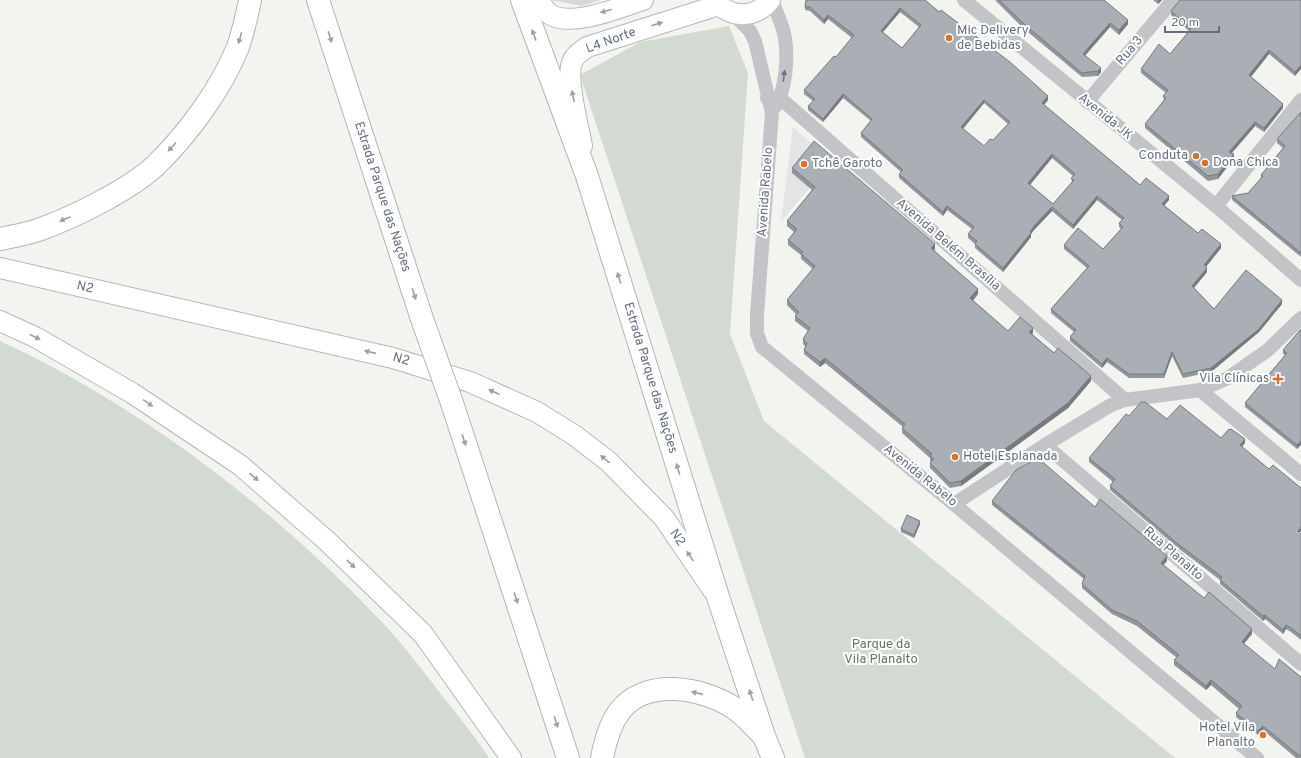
<svg xmlns="http://www.w3.org/2000/svg" width="1301" height="758" viewBox="0 0 1301 758" font-family="Overpass,sans-serif">
<style>
.built{fill:#e3e4e3}
.green{fill:#d3dad1}
.lines{fill:none;stroke-linecap:round;stroke-linejoin:round}
.secondary-casing{stroke:#b4b7bc;stroke-width:22}
.highway-casing{stroke:#b2b4b8;stroke-width:24}
.street{stroke:#c2c4c8;stroke-width:14}
.secondary{stroke:#fff;stroke-width:20}
.highway{stroke:#fff;stroke-width:22}
.highway-bridge-casing{stroke:#b2b4b8;stroke-width:24;stroke-linecap:butt}
.highway-bridge{stroke:#fff;stroke-width:22}
.wall{fill:#92969c;fill-rule:evenodd}
.shaded-wall{fill:#777a7f}
.building{fill:#aaafb5;stroke:#777a7f;fill-rule:evenodd}
.oneway{fill:#9aa1ac}
.oneway2{fill:#697383}
.poi-dot{fill:#d9702b;stroke:#fff;stroke-width:1.5}
.labels{text-anchor:middle;dominant-baseline:central;stroke-width:4;stroke-linejoin:round;paint-order:stroke}
.poi-label{font-size:13px;fill:#646f7f;stroke:#fff;text-anchor:start}
.street-label{font-size:13px;fill:#646f7f;stroke:#fff}
.park-label{font-size:13px;fill:#637762;stroke:#fff}
</style>
<rect width="100%" height="100%" fill="#f3f4f0"/>
<polygon class="built" points="793,127 832,162 781,221"/>
<g class="green">
<polygon points="551,0 600,0 582,6"/>
<polygon points="729,26 748,73 730,334 764,421 1175,758 805,758 580,75 640,42"/>
<path d="M0,341C141,406 273,508 380,620C404,645 426,675 448,703C462,721 477,739 489,758H0Z"/>
</g>
<g class="lines">
<g class="secondary-casing">
<g id="secondary">
<path d="M539,0C543,7 546,13 553,16C576,26 620,7 643,0"/>
<path d="M715,0C729,19 756,19 770,0"/>
<path d="M582,146C579,126 564,77 573,60C576,54 582,51 587,47L719,5"/>
<polyline points="0,268 393,358 470,382 537,412 574,435 608,461 664,518 713,590"/>
<polyline points="0,321 35,337 132,393 240,465 327,541 423,634 511,758"/>
</g>
</g>
<g class="highway-casing">
<g id="highway">
<polyline points="318,0 421,316"/>
<polyline points="522,0 587,176 719,600 764,736 773,758"/>
<path d="M0,239C14,236 28,234 41,229C74,217 129,190 155,166C188,134 221,89 238,47C243,32 247,15 250,0"/>
<polyline points="452,403 568,758"/>
<path d="M602,758C605,742 609,726 619,712C645,677 702,687 734,708C745,715 754,727 763,735"/>
</g>
</g>
<g class="street">
<path d="M772,0C776,12 783,25 785,38C788,59 786,87 776,106"/>
<polyline points="964,0 1216,206 1301,280"/>
<polyline points="732,13 750,31 755,41 772,113 757,315 757,333 762,347 954,504 1257,758"/>
<polyline points="767,98 780,98 1125,400"/>
<polyline points="1087,102 1173,0"/>
<polyline points="1216,206 1301,100"/>
<polyline points="1200,390 1301,474"/>
<polyline points="1045,445 1301,664"/>
<polyline points="954,504 1045,445 1111,405 1125,400 1200,390 1228,378 1268,350 1301,318"/>
</g>
<use href="#secondary" class="secondary"/>
<use href="#highway" class="highway"/>
<g class="highway-bridge-casing">
<polyline id="highway-bridge" points="421,316 452,403"/>
</g>
<use href="#highway-bridge" class="highway-bridge"/>
</g>
<g class="wall">
<path d="M925,0L1048,100L1044,105L1140,185L1169,200L1164,205L1198,233L1221,248L1206,267L1207,272L1194,288L1214,309L1282,304L1259,332L1211,372L1183,378L1172,356L1164,378H1129L1107,362L1102,368L1070,341V337L1074,332L1051,313V309L1087,268L1064,249V245L1103,249L1121,229L1119,227V223L1122,220L1097,200L1073,229L1052,211L1034,230L1031,234V237L1003,272L975,248V244L968,238V234L972,229L947,210L943,216L899,178V174L901,172L861,137V133L871,121L843,98L823,122L808,110V106L813,101L804,94V90L836,57L852,38L828,19L824,24L810,11L805,10V7ZM900,12L919,27L902,48L883,32ZM984,103L1008,124L993,140L984,146L963,129ZM1052,158L1073,176L1071,178L1072,182L1053,204L1030,185Z"/>
<polygon points="995,0 1104,0 1128,24 1119,35 1110,27 1085,55 1101,72 1098,76 1082,77 1023,28"/>
<polygon points="1153,0 1162,0 1158,4"/>
<polygon points="1301,0 1295,76 1269,54 1251,77 1283,108 1264,132 1255,126 1232,153 1234,158 1218,179 1208,181 1145,128 1145,124 1164,100 1163,96 1166,93 1141,73 1141,69 1170,54 1189,31 1171,15 1171,11"/>
<polygon points="1301,112 1301,257 1232,200 1232,196 1248,193 1261,179 1261,175 1283,148 1277,143 1277,139"/>
<polygon points="792,168 935,249 934,250 978,294 973,301 1008,331 1033,333 1032,334 1054,353 1091,381 1068,408 961,486 950,488 930,468 930,463 931,462 930,461 930,458 902,433 902,428 903,427 825,363 820,367 804,354 804,350 806,347 803,344 803,339 808,331 795,321 795,316 796,314 787,305 787,300 813,269 801,259 801,255 788,245 788,240 794,232 787,226 787,221 812,190 792,173"/>
<polygon points="1301,329 1297,449 1245,407 1245,403 1285,355 1283,354 1283,350"/>
<polygon points="1129,416 1167,419 1221,438 1245,443 1242,447 1301,534 1301,640 1291,632 1286,629 1283,634 1265,619 1263,621 1220,584 1220,580 1178,548 1110,490 1110,486 1113,482 1089,462 1089,458"/>
<polygon points="992,501 1095,507 1167,561 1163,565 1204,598 1252,634 1244,643 1301,758 1296,758 1263,730 1258,735 1236,717 1236,713 1239,709 1211,685 1206,690 1174,665 1174,660 1177,658 1137,626 1112,614 1082,588 1082,584 1084,579 992,505"/>
<polygon points="920,524 914,538 901,532 901,529"/>
</g>
<g class="shaded-wall">
<polygon points="1158,0 1162,0 1158,4"/>
<polygon points="900,8 900,12 881,34 881,31"/>
<polygon points="828,15 828,19 824,24 824,20"/>
<polygon points="1128,20 1128,24 1119,35 1119,30"/>
<polygon points="1110,23 1110,27 1083,58 1083,54"/>
<polygon points="1269,50 1269,54 1249,79 1249,75"/>
<polygon points="1301,65 1301,69 1295,76 1295,72"/>
<polygon points="1101,68 1101,72 1098,76 1098,71"/>
<polygon points="843,94 843,98 823,122 823,119"/>
<polygon points="1048,96 1048,100 1042,107 1042,103"/>
<polygon points="984,100 984,103 961,131 961,127"/>
<polygon points="1283,104 1283,108 1264,132 1264,128"/>
<polygon points="1255,122 1255,126 1229,156 1229,152"/>
<polygon points="1052,154 1052,158 1028,187 1028,183"/>
<polygon points="1234,154 1234,158 1218,179 1218,174"/>
<polygon points="1097,196 1097,200 1073,229 1073,225"/>
<polygon points="1169,196 1169,200 1162,208 1162,204"/>
<polygon points="947,206 947,210 943,216 943,212"/>
<polygon points="1052,207 1052,211 1034,230 1031,234 1031,237 1003,272 1003,268 1034,226"/>
<polygon points="935,244 935,249 931,253 931,248"/>
<polygon points="1221,244 1221,248 1204,269 1204,265"/>
<polygon points="1207,268 1207,272 1192,290 1192,286"/>
<polygon points="978,289 978,294 970,303 970,298"/>
<polygon points="1282,300 1282,304 1259,332 1211,372 1211,368"/>
<polygon points="1033,328 1033,333 1029,337 1029,332"/>
<polygon points="1172,352 1172,356 1164,378 1164,374"/>
<polygon points="825,358 825,363 820,367 820,362"/>
<polygon points="1107,358 1107,362 1102,368 1102,364"/>
<polygon points="1091,376 1091,381 1068,408 961,486 961,481"/>
<polygon points="1245,439 1245,443 1240,449 1240,445"/>
<polygon points="1301,441 1301,445 1297,449 1297,445"/>
<polygon points="920,521 920,524 914,538 914,535"/>
<polygon points="1301,527 1301,531 1298,535 1298,531"/>
<polygon points="1167,556 1167,561 1161,568 1161,563"/>
<polygon points="1265,615 1265,619 1263,621 1263,616"/>
<polygon points="1286,625 1286,629 1283,634 1283,630"/>
<polygon points="1252,629 1252,634 1242,646 1242,642"/>
<polygon points="1211,680 1211,685 1206,690 1206,686"/>
<polygon points="1263,726 1263,730 1258,735 1258,731"/>
</g>
<g class="building">
<path d="M806,0H925L939,12L941,10L1010,62L1048,96L1042,103L1140,185L1146,178L1169,196L1162,204L1198,233L1202,229L1221,244L1204,265L1207,268L1192,286L1214,309L1246,270L1282,300L1259,329L1211,368L1183,374L1172,352L1164,374H1129L1107,358L1102,364L1070,337L1076,330L1051,309L1089,266L1064,245L1078,228L1103,249L1123,227L1119,223L1124,218L1097,196L1073,225L1052,207L1034,226L1030,232L1031,233L1003,268L975,244L977,241L968,234L974,227L947,206L943,212L899,174L903,170L861,133L872,119L843,94L823,119L808,106L815,99L804,90L834,56L836,57L854,35L828,15L824,20L810,7H805ZM900,8L921,25L902,48L881,31ZM984,100L1010,122L993,140L990,139L984,146L961,127ZM1052,154L1075,174L1071,178L1074,180L1053,204L1028,183Z"/>
<polygon points="999,0 1104,0 1128,20 1119,30 1110,23 1083,54 1101,68 1098,71 1082,73 1023,23"/>
<polygon points="1180,0 1301,0 1301,65 1295,72 1269,50 1249,75 1283,104 1264,128 1255,122 1229,152 1234,154 1218,174 1208,176 1145,124 1166,98 1163,96 1168,90 1141,69 1159,44 1170,54 1191,29 1171,11"/>
<polygon points="1301,112 1301,253 1232,196 1248,193 1263,176 1261,175 1285,146 1277,139"/>
<polygon points="814,141 935,244 931,248 978,289 970,298 1008,331 1020,317 1033,328 1029,332 1054,353 1058,348 1091,376 1068,403 961,481 950,483 930,463 934,459 930,456 932,454 902,428 905,424 825,358 820,362 804,350 807,343 803,339 810,328 795,316 799,312 787,300 815,266 801,254 803,252 788,240 797,229 787,221 815,187 792,168"/>
<polygon points="1301,329 1301,441 1297,445 1245,403 1287,353 1283,350"/>
<polygon points="1141,402 1145,402 1167,419 1180,405 1221,438 1229,429 1230,430 1231,429 1245,439 1240,445 1269,469 1273,465 1301,488 1301,527 1298,531 1301,534 1301,636 1291,628 1286,625 1283,630 1265,615 1263,616 1220,580 1222,577 1178,544 1110,486 1115,479 1089,458 1126,414 1129,416"/>
<polygon points="1038,458 1095,507 1100,499 1167,556 1161,563 1204,598 1209,592 1252,629 1242,642 1275,669 1279,659 1301,677 1301,757 1263,726 1258,731 1236,713 1242,706 1211,680 1206,686 1174,660 1179,655 1137,621 1112,610 1082,584 1085,576 992,501 1016,470"/>
<polygon points="907,515 920,521 914,535 901,529"/>
</g>
<defs><path id="oneway-solid" d="M-6-.8H1V-3.2L6.5 0L1 3.2V.8H-6Z"/></defs>
<g class="oneway">
<use href="#oneway-solid" transform="translate(606 11) rotate(165)"/>
<use href="#oneway-solid" transform="translate(657 24) rotate(-18)"/>
<use href="#oneway-solid" transform="translate(534 35) rotate(-110)"/>
<use href="#oneway-solid" transform="translate(330 37) rotate(72)"/>
<use href="#oneway-solid" transform="translate(240 38) rotate(106)"/>
<use href="#oneway-solid" transform="translate(573 96) rotate(-102)"/>
<use href="#oneway-solid" transform="translate(172 147) rotate(132)"/>
<use href="#oneway-solid" transform="translate(65 219) rotate(157)"/>
<use href="#oneway-solid" transform="translate(619 278) rotate(-107)"/>
<use href="#oneway-solid" transform="translate(414 294) rotate(72)"/>
<use href="#oneway-solid" transform="translate(35 337) rotate(27)"/>
<use href="#oneway-solid" transform="translate(370 352) rotate(-167)"/>
<use href="#oneway-solid" transform="translate(494 392) rotate(-156)"/>
<use href="#oneway-solid" transform="translate(148 403) rotate(34)"/>
<use href="#oneway-solid" transform="translate(464 440) rotate(72)"/>
<use href="#oneway-solid" transform="translate(605 459) rotate(-141)"/>
<use href="#oneway-solid" transform="translate(678 469) rotate(-107)"/>
<use href="#oneway-solid" transform="translate(254 477) rotate(41)"/>
<use href="#oneway-solid" transform="translate(690 556) rotate(-124)"/>
<use href="#oneway-solid" transform="translate(351 564) rotate(44)"/>
<use href="#oneway-solid" transform="translate(516 598) rotate(72)"/>
<use href="#oneway-solid" transform="translate(697 693) rotate(-167)"/>
<use href="#oneway-solid" transform="translate(751 695) rotate(-108)"/>
<use href="#oneway-solid" transform="translate(556 722) rotate(72)"/>
</g>
<use class="oneway2" href="#oneway-solid" transform="translate(784 76) rotate(-83)"/>
<g class="poi-dot">
<circle cx="949" cy="38" r="4"/>
<circle cx="1196" cy="156" r="4"/>
<circle cx="1205" cy="163" r="4"/>
<circle cx="804" cy="164" r="4"/>
<path d="M1276 373h4v4h4v4h-4v4h-4v-4h-4v-4h4z"/>
<circle cx="955" cy="457" r="4"/>
<circle cx="1263" cy="735" r="4"/>
</g>
<g class="labels">
<g class="poi-label">
<text x="957" y="31">Mic Delivery<tspan x="957" dy="15">de Bebidas</tspan></text>
<text x="1188" y="156" text-anchor="end">Conduta</text>
<text x="1213" y="163">Dona Chica</text>
<text x="812" y="164">Tchê Garoto</text>
<text x="1269" y="379" text-anchor="end">Vila Clínicas</text>
<text x="963" y="457">Hotel Esplanada</text>
<text x="1255" y="728" text-anchor="end">Hotel Vila<tspan x="1255" dy="15">Planalto</tspan></text>
</g>
<g class="street-label">
<text transform="translate(611 41) rotate(-20)">L4 Norte</text>
<text transform="translate(1130 51) rotate(-50)">Rua 3</text>
<text transform="translate(1105 117) rotate(39)">Avenida JK</text>
<text transform="translate(766 192) rotate(-86)">Avenida Rabelo</text>
<text transform="translate(382 197) rotate(72)">Estrada Parque das Nações</text>
<text transform="translate(948 245) rotate(41)">Avenida Belém Brasília</text>
<text transform="translate(85 288) rotate(13)">N2</text>
<text transform="translate(401 360) rotate(16)">N2</text>
<text transform="translate(650 378) rotate(73)">Estrada Parque das Nações</text>
<text transform="translate(920 476) rotate(39)">Avenida Rabelo</text>
<text transform="translate(677 538) rotate(56)">N2</text>
<text transform="translate(1173 554) rotate(41)">Rua Planalto</text>
</g>
<g class="park-label">
<text x="881" y="645">Parque da<tspan x="881" dy="15">Vila Planalto</tspan></text>
</g>
</g>
<path d="M1165 26v6h54v-6" fill="none" stroke="#646f7f" stroke-width="2"/>
<text x="1171" y="26" font-size="12" fill="#646f7f" stroke="#ffffff" stroke-width="3" paint-order="stroke">20 m</text>
</svg>
